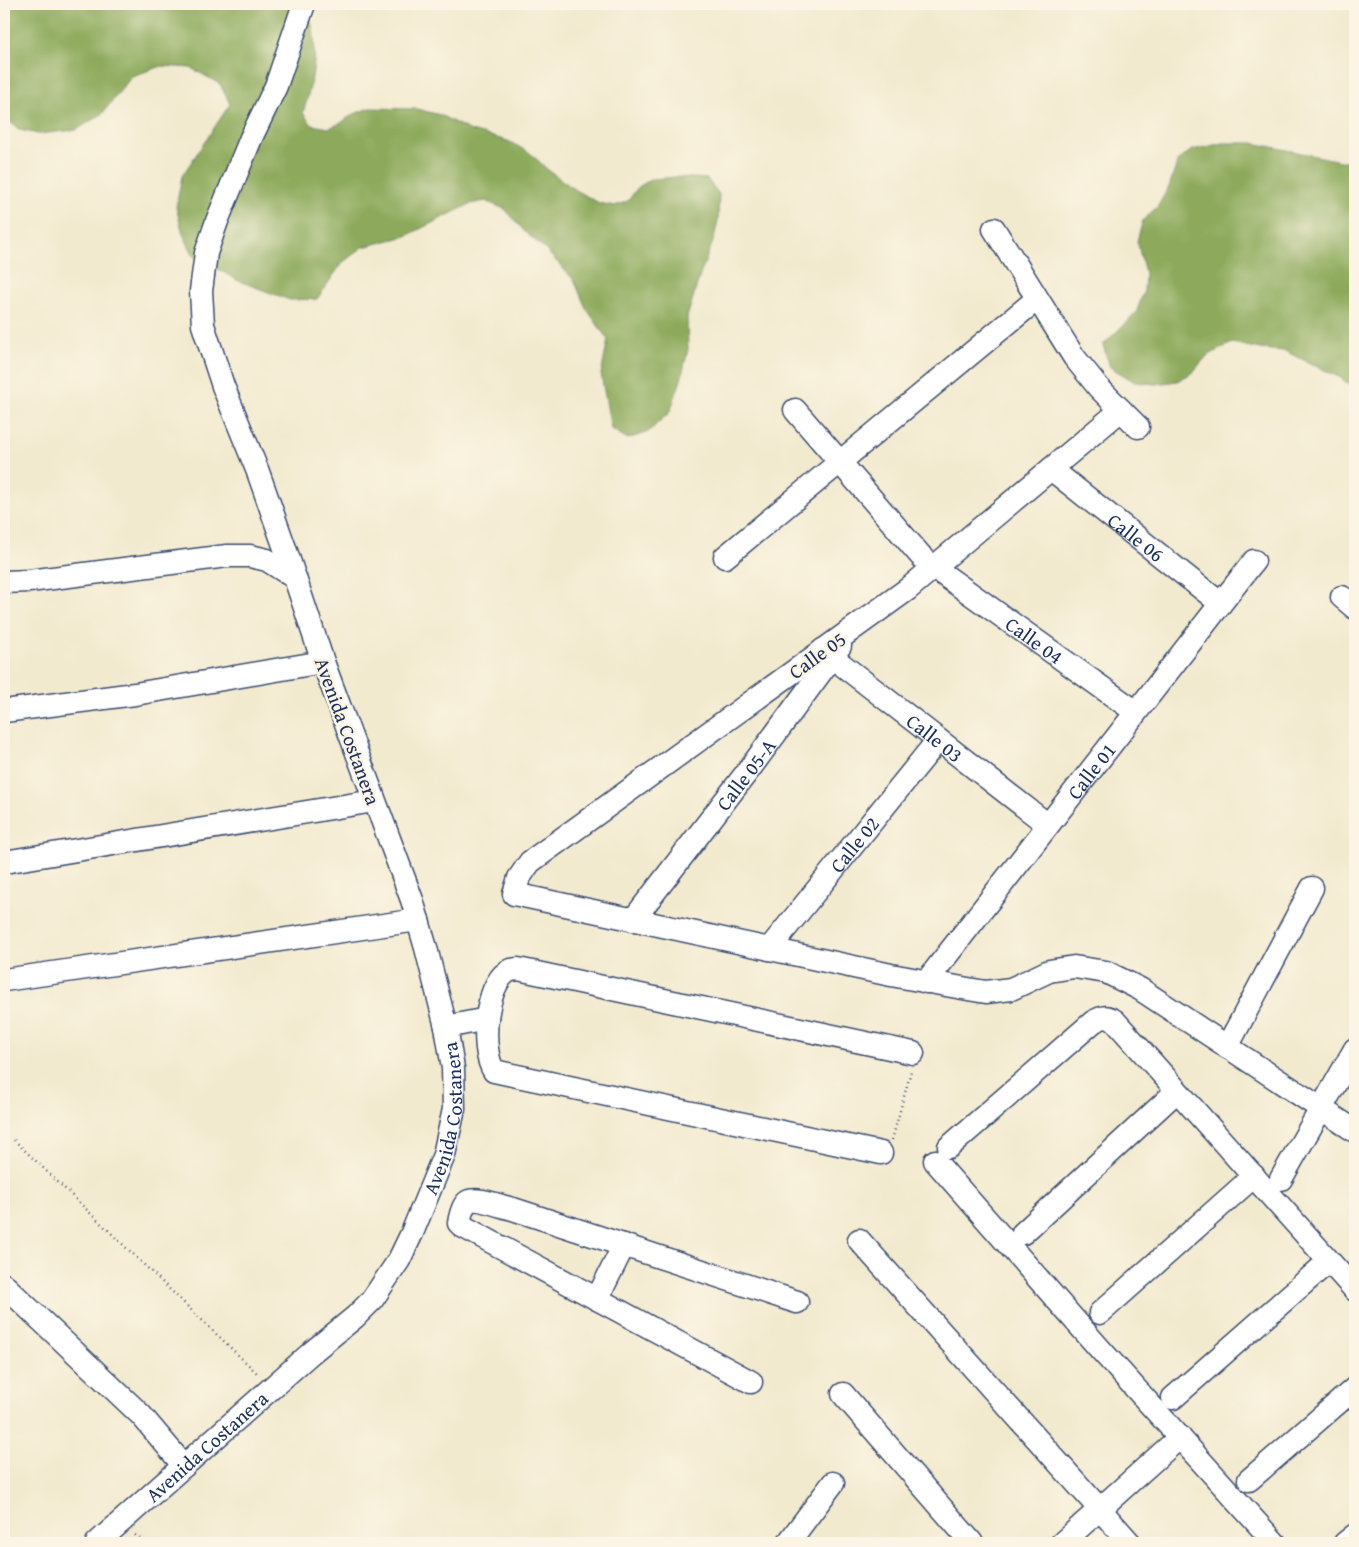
<svg xmlns="http://www.w3.org/2000/svg" width="1359" height="1547" viewBox="0 0 1359 1547" font-family="'Gentium Book Plus',serif">
<style>
.forest{fill:#8daa5c;stroke:#546c5d}
.lines{fill:none;stroke-linecap:round;stroke-linejoin:round}
.minor-casing{stroke:#3b4b6f;stroke-width:25}
.path{stroke:#3b4b6f;stroke-width:2.5;stroke-dasharray:1 4;stroke-linecap:butt}
.minor{stroke:#fff;stroke-width:22}
.labels{text-anchor:middle;dominant-baseline:central;stroke-width:5;stroke-linejoin:round;paint-order:stroke}
.street-label{font-size:20px;fill:#1b2f5e;stroke:#fcf5e5}
</style>
<rect width="100%" height="100%" fill="#fcf5e5"/>
<filter id="ink" filterUnits="userSpaceOnUse"><feTurbulence type="fractalNoise" baseFrequency=".02" numOctaves="2"/><feDisplacementMap in="SourceGraphic" scale="10" xChannelSelector="R" yChannelSelector="G"/><feConvolveMatrix kernelMatrix="1 2 1 2 8 2 1 2 1" color-interpolation-filters="sRGB"/></filter>
<filter id="wash" filterUnits="userSpaceOnUse"><feTurbulence type="fractalNoise" baseFrequency=".0096" numOctaves="4" result="noise"/><feDisplacementMap in="SourceGraphic" scale="20" xChannelSelector="R" yChannelSelector="G"/><feGaussianBlur stdDeviation="1.12" result="paint"/><feColorMatrix in="noise" values="0 0 0 0 0 0 0 0 0 0 0 0 0 0 0 0 0 1.4 0 .05"/><feComposite in="paint" operator="in"/></filter>
<g filter="url(#wash)">
<rect width="100%" height="100%" fill="#f2eacf"/>
<g class="forest">
<path d="M4,4H303C306,8 309,13 310,18C320,47 312,84 303,113L312,125L329,128L341,123L352,115L369,108L417,109L440,115L471,131L508,141L530,153L548,170L574,189L599,203L615,206L628,201L638,187L652,179L677,177L707,179L719,194L718,220L714,239L701,272L687,317L688,349L681,380L670,412L648,432L628,439L611,429L601,374L608,340L586,308L574,280L544,248L526,233L505,209L485,201L470,204L406,236L363,247L342,263L317,299L290,300L239,281L194,256L183,234L176,207L182,176L230,104L220,84L191,68L162,66L132,76L102,114L76,130L38,134L20,130L4,117Z"/>
<polygon points="1223,143 1253,143 1355,164 1355,390 1341,378 1285,351 1260,349 1232,343 1207,356 1192,373 1177,381 1155,384 1135,382 1110,367 1103,345 1136,313 1144,291 1145,273 1137,241 1143,220 1158,206 1169,187 1178,160 1192,150"/>
</g>
</g>
<g filter="url(#ink)">
<g class="lines">
<g class="minor-casing">
<g id="minor">
<polyline points="994,229 1074,357 1099,388 1138,427"/>
<path id="s1" d="M795,410L921,556L933,567L1136,712"/>
<polyline points="1121,410 908,589 530,862 519,878 514,894 891,975 968,989 986,992 1011,989 1049,971 1074,967 1106,972 1140,989 1355,1131"/>
<path id="s2" d="M1051,469L1220,603"/>
<polyline points="725,557 1037,299"/>
<polyline points="4,582 29,581 227,556 250,556 267,560 295,578"/>
<polyline points="1342,597 1355,608"/>
<path id="s3" d="M823,650L1048,825"/>
<polyline points="4,711 135,694 323,662"/>
<polyline points="4,862 374,801"/>
<path id="s4" d="M633,920L751,767L840,646"/>
<path id="s5" d="M769,949L938,740"/>
<polyline points="4,980 418,920"/>
<path id="s6" d="M926,982L1254,561"/>
<polyline points="446,1027 487,1019"/>
<polyline points="1227,1047 1312,888"/>
<path d="M949,1147L1093,1022C1102,1017 1106,1015 1115,1021L1355,1290"/>
<path d="M881,1153L494,1071C480,1050 485,986 507,972C510,969 514,970 518,969L913,1053"/>
<polyline points="935,1161 1100,1349 1275,1543"/>
<polyline points="1281,1179 1355,1049"/>
<polyline points="1023,1233 1177,1091"/>
<polyline points="859,1240 1130,1543"/>
<polyline points="4,1285 141,1415 184,1466"/>
<polyline points="597,1299 624,1245"/>
<polyline points="1100,1313 1254,1176"/>
<path d="M751,1382L462,1226L459,1223C460,1217 463,1203 469,1201C477,1197 503,1207 513,1209L797,1302"/>
<polyline points="843,1394 972,1543"/>
<polyline points="1173,1398 1329,1261"/>
<polyline points="1249,1480 1355,1388"/>
<path id="s7" d="M97,1543L311,1353L355,1317L372,1300L399,1260L412,1233L444,1155L454,1109L453,1068L446,1027L426,948L412,900L323,662L287,554L258,472L223,386L203,325L201,291L206,253L217,221L251,138L276,86L304,4"/>
<polyline points="788,1543 833,1483"/>
<polyline points="1062,1543 1180,1437"/>
<polyline points="1345,1543 1355,1535"/>
</g>
</g>
<g class="path">
<polyline points="14,1140 258,1374"/>
<polyline points="892,1140 911,1071"/>
<polyline points="135,1535 147,1543"/>
</g>
<use href="#minor" class="minor"/>
</g>
</g>
<g class="labels">
<g class="street-label">
<text stroke="none"><textPath href="#s2" startOffset="109">Calle 06</textPath></text>
<text stroke="none"><textPath href="#s1" startOffset="334">Calle 04</textPath></text>
<text transform="translate(817 655) rotate(-36)">Calle 05</text>
<text transform="translate(348 731) rotate(70)">Avenida Costanera</text>
<text stroke="none"><textPath href="#s3" startOffset="142">Calle 03</textPath></text>
<text stroke="none"><textPath href="#s6" startOffset="268">Calle 01</textPath></text>
<text stroke="none"><textPath href="#s4" startOffset="184">Calle 05-A</textPath></text>
<text stroke="none"><textPath href="#s5" startOffset="135">Calle 02</textPath></text>
<text stroke="none"><textPath href="#s7" startOffset="566">Avenida Costanera</textPath></text>
<text stroke="none"><textPath href="#s7" startOffset="146">Avenida Costanera</textPath></text>
</g>
</g>
<rect width="1359" height="1547" fill="none" stroke="#fcf5e5" stroke-width="20"/>
</svg>
